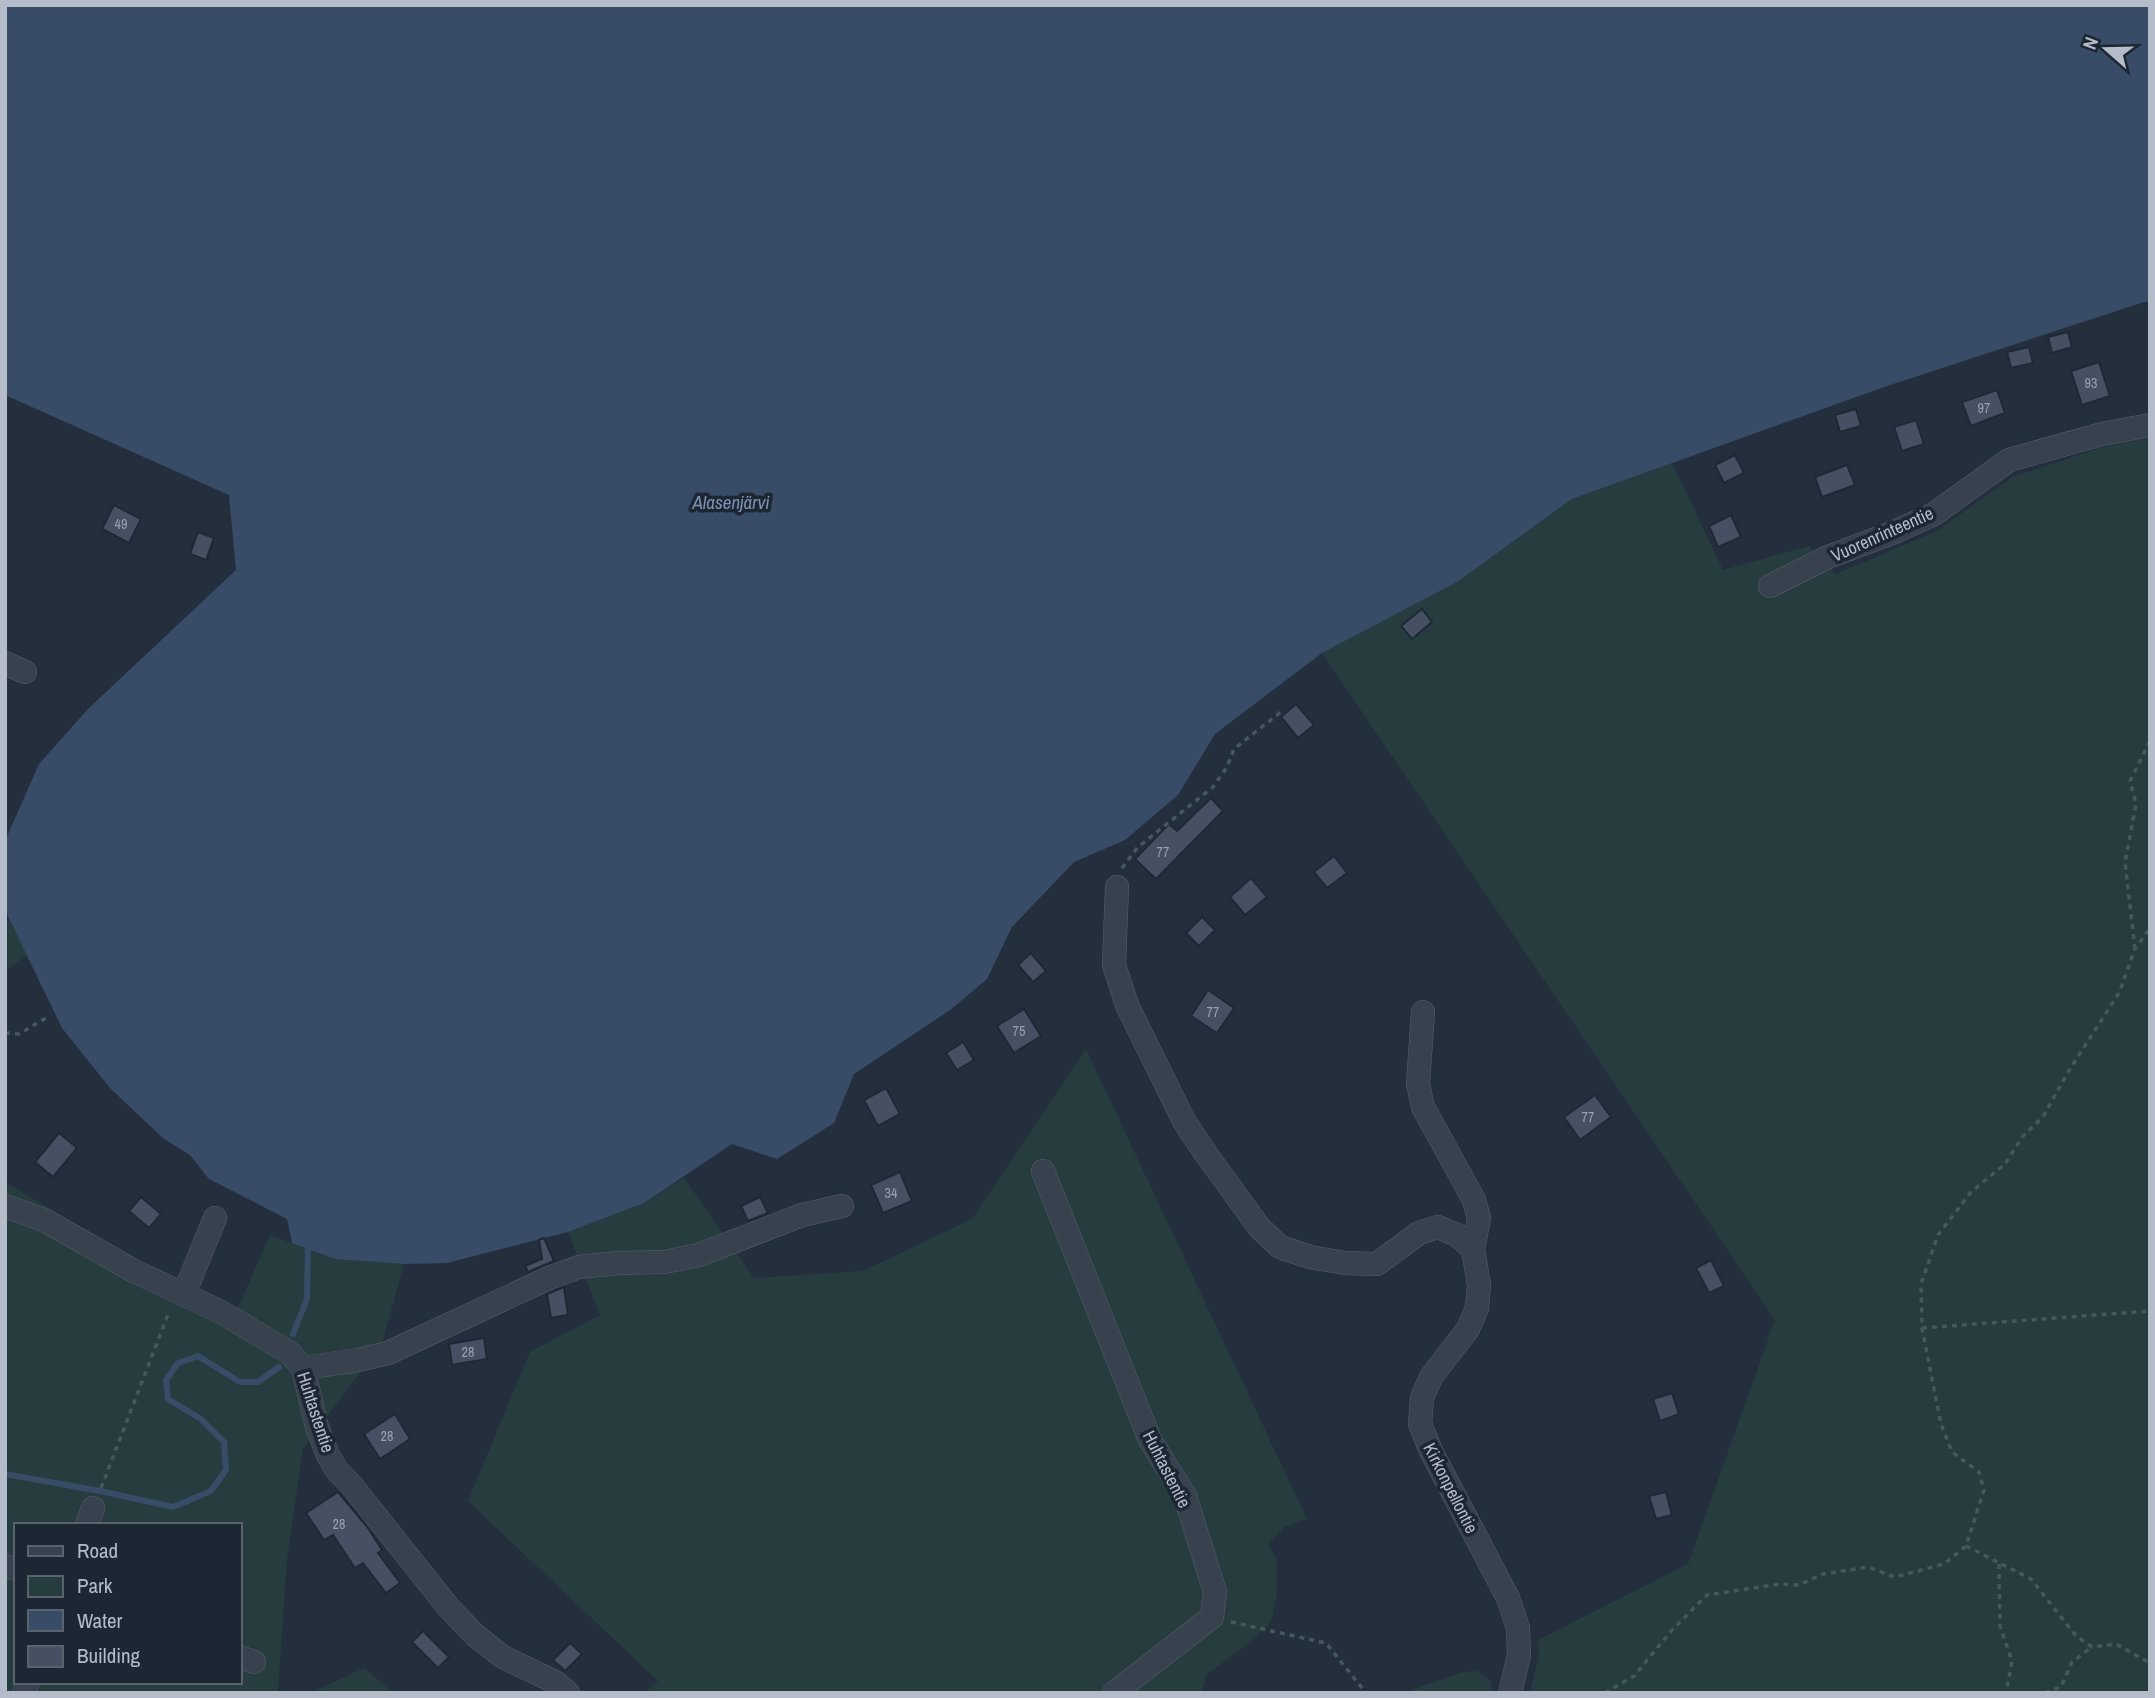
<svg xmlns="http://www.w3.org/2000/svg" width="2155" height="1698" viewBox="0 0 2155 1698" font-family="'Archivo Narrow',sans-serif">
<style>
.green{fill:#263c3f;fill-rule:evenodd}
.water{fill:#394c67}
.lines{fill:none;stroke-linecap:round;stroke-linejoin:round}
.stream{stroke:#394c67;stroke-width:6}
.building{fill:#455162;stroke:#1f2835;stroke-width:2}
.minor-casing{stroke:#565f6c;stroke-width:24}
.path{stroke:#44595c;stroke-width:3.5;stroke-dasharray:5 5;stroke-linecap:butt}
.minor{stroke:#38414e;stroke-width:23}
.labels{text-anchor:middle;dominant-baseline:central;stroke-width:7;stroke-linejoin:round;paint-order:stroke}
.number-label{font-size:14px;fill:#98a1af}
.street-label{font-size:18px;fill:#b4bcc9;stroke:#1d2633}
.water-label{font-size:19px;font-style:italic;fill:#7c92b1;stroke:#1d2633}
</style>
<rect width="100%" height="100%" fill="#242f3e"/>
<g class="green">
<polygon points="2150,437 2150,1693 1530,1693 1539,1656 1538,1640 1688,1564 1775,1320 1322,653 1457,582 1572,499 1672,463 1723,570 1809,546 1836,574 1937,531 2013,477 2103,447"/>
<polygon points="10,919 27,955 5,971 5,921"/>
<polygon points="1086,1049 1307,1519 1283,1528 1268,1545 1277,1559 1277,1594 1271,1622 1244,1647 1207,1674 1202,1693 644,1693 658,1681 468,1501 530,1352 600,1315 568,1232 644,1203 684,1178 754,1278 863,1271 972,1219"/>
<path d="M5,1182L177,1284L237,1310L270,1235L335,1259L404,1264L382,1344L303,1448L287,1560L278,1693H5ZM16,1525H240V1682H16Z"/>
<polygon points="364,1668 394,1693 310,1693"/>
<polygon points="1477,1671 1491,1681 1493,1693 1403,1693 1463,1672"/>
</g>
<polygon class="water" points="5,5 2150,5 2150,302 2144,302 1884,387 1572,499 1457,582 1322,653 1215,734 1178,795 1125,840 1074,862 1012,927 987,979 950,1010 854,1074 834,1123 777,1159 732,1144 644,1203 568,1232 447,1263 404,1264 335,1259 292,1243 287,1219 209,1179 190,1155 164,1139 110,1088 62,1028 5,910 5,841 39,764 88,709 236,570 229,495 5,395"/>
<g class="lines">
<g class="stream">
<polyline points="293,1334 307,1299 308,1245"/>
<polyline points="5,1474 100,1491 173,1507 211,1491 226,1470 224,1442 201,1419 168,1399 166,1380 178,1363 198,1356 240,1382 258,1382 279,1367"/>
</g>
</g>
<g class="building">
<polygon points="2068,332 2072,347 2052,353 2048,337"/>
<polygon points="2029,347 2033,363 2011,368 2007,352"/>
<polygon points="2099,362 2110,396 2082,405 2071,371"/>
<polygon points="1997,390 2005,413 1971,426 1962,402"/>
<polygon points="1856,409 1861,426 1840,432 1835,415"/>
<polygon points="1916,420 1924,444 1902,451 1894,427"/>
<polygon points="1735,455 1744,473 1724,483 1715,465"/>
<polygon points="1847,465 1855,485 1822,497 1815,477"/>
<polygon points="114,505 141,519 129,543 102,529"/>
<polygon points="1731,515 1741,537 1718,547 1709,526"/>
<polygon points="198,532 214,538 206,560 190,554"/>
<polygon points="1422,609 1432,622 1412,639 1401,626"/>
<polygon points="1296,704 1314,725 1298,738 1281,717"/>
<polygon points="1211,798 1223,811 1156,879 1135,859 1169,824 1177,831"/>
<polygon points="1334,856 1347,873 1327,888 1314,872"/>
<polygon points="1251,878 1267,897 1245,915 1230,897"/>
<polygon points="1202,917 1215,930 1199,946 1186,933"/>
<polygon points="1031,953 1046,971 1033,982 1018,965"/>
<polygon points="1208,990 1234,1008 1217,1033 1191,1016"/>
<polygon points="1024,1009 1041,1036 1014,1053 997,1026"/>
<polygon points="963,1042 974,1060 957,1070 946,1053"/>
<polygon points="886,1088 900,1114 878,1126 864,1100"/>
<polygon points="1595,1095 1611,1117 1580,1140 1564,1117"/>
<polygon points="59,1133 77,1148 53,1177 35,1162"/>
<polygon points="900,1172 912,1201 883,1213 871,1185"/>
<polygon points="141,1197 161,1214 149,1228 129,1211"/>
<polygon points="760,1197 768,1213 748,1221 741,1206"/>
<polygon points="544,1238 554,1261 528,1272 525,1266 542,1259 539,1240"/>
<polygon points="1711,1260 1724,1286 1709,1293 1696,1268"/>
<polygon points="564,1287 568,1315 551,1318 547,1294"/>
<polygon points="484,1338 487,1359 452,1365 449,1344"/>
<polygon points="1672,1393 1679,1414 1660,1421 1653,1399"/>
<polygon points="395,1414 410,1439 380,1459 364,1434"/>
<polygon points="338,1492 368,1528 382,1550 378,1553 400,1583 386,1593 363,1563 355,1568 333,1535 324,1540 306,1513"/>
<polygon points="1666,1492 1672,1515 1656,1519 1649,1496"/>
<polygon points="423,1631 449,1657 438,1668 412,1642"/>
<polygon points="570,1643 582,1654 565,1671 553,1660"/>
</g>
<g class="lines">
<g class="minor-casing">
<g id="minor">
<polyline points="1770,586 1828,557 1892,533 1934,514 2009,460 2102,434 2150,425"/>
<polyline points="5,663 25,672"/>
<polyline points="1117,887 1114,965 1127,1005 1184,1121 1206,1154 1259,1227 1280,1247 1310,1257 1345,1263 1377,1264 1419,1233 1438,1227 1457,1235 1473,1249"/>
<polyline points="1423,1012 1418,1084 1423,1107 1474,1200 1479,1218 1473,1249 1479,1285 1477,1308 1468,1329 1431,1377 1422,1398 1420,1424 1431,1451 1508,1598 1518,1628 1519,1655 1510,1693"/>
<polyline points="1043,1171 1150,1440 1185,1496 1215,1592 1212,1617 1114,1693"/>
<polyline points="5,1206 44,1220 134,1271 221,1312 290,1353 303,1368 317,1427 328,1455 336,1469 352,1486 449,1608 475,1635 503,1657 555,1682 568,1693"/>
<polyline points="184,1294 215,1218"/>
<polyline points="303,1368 358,1360 388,1353 549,1278 579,1267 618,1263 664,1262 699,1255 802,1215 842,1206"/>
<polyline points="87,1525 93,1508"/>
<polyline points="5,1566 16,1569"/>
<polyline points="240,1657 254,1662"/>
<polyline points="24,1693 28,1682"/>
</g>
</g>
<g class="path">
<polyline points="1122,868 1137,848 1213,787 1227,767 1234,749 1282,711"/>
<polyline points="2135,949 2125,862 2136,804 2130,781 2150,741"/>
<polyline points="5,1033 19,1034 46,1018"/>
<polyline points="1922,1328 2150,1311"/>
<polyline points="101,1488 169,1312"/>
<polyline points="1966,1546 2031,1579 2076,1636 2092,1647 2116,1644 2150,1663"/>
<polyline points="1999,1564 2000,1626 2012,1661 2006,1693"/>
<polyline points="1231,1622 1326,1643 1366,1693"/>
<polyline points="1605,1693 1634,1676 1672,1630 1707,1595 1781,1584 1799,1585 1823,1574 1868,1567 1895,1577 1944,1564 1966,1546 1984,1490 1979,1472 1952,1452 1941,1424 1922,1328 1921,1284 1938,1235 1971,1192 2005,1164 2023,1136 2043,1117 2068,1072 2119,993 2135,949 2150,928"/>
<polyline points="2045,1693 2061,1687 2072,1662 2092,1647"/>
</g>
<use href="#minor" class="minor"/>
</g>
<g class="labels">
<g class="number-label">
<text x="2091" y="383">93</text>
<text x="1984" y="408">97</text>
<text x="121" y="524">49</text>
<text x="1163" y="852">77</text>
<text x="1213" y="1012">77</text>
<text x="1019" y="1031">75</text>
<text x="1588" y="1117">77</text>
<text x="891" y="1193">34</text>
<text x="468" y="1352">28</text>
<text x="387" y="1436">28</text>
<text x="339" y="1524">28</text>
</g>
<g class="street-label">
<text transform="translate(1882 534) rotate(-24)">Vuorenrinteentie</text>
<text transform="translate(316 1412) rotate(72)">Huhtastentie</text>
<text transform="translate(1167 1469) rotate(63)">Huhtastentie</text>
<text transform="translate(1451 1488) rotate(63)">Kirkonpellontie</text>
</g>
<g class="water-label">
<text x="731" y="502">Alasenjärvi</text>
</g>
</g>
<rect width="2155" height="1698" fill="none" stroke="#b4bcc9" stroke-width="14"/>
<rect x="14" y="1523" width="228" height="161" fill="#1d2633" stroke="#59626f" stroke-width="2"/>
<rect x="28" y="1546" width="35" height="10" fill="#38414e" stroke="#59626f" stroke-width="2"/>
<text x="77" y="1558" font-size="21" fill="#b4bcc9">Road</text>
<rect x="28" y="1576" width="35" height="21" fill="#263c3f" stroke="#59626f" stroke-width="2"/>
<text x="77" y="1593" font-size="21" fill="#b4bcc9">Park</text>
<rect x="28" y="1610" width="35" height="21" fill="#394c67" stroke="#59626f" stroke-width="2"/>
<text x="77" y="1628" font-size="21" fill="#b4bcc9">Water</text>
<rect x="28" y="1646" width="35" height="21" fill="#455162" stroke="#59626f" stroke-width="2"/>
<text x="77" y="1663" font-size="21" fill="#b4bcc9">Building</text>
<g transform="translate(2106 49) rotate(290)" stroke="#1d2633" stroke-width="5" paint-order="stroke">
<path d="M0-5L12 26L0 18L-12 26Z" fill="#b4bcc9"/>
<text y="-10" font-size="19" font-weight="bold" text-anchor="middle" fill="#b4bcc9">N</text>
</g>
</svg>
